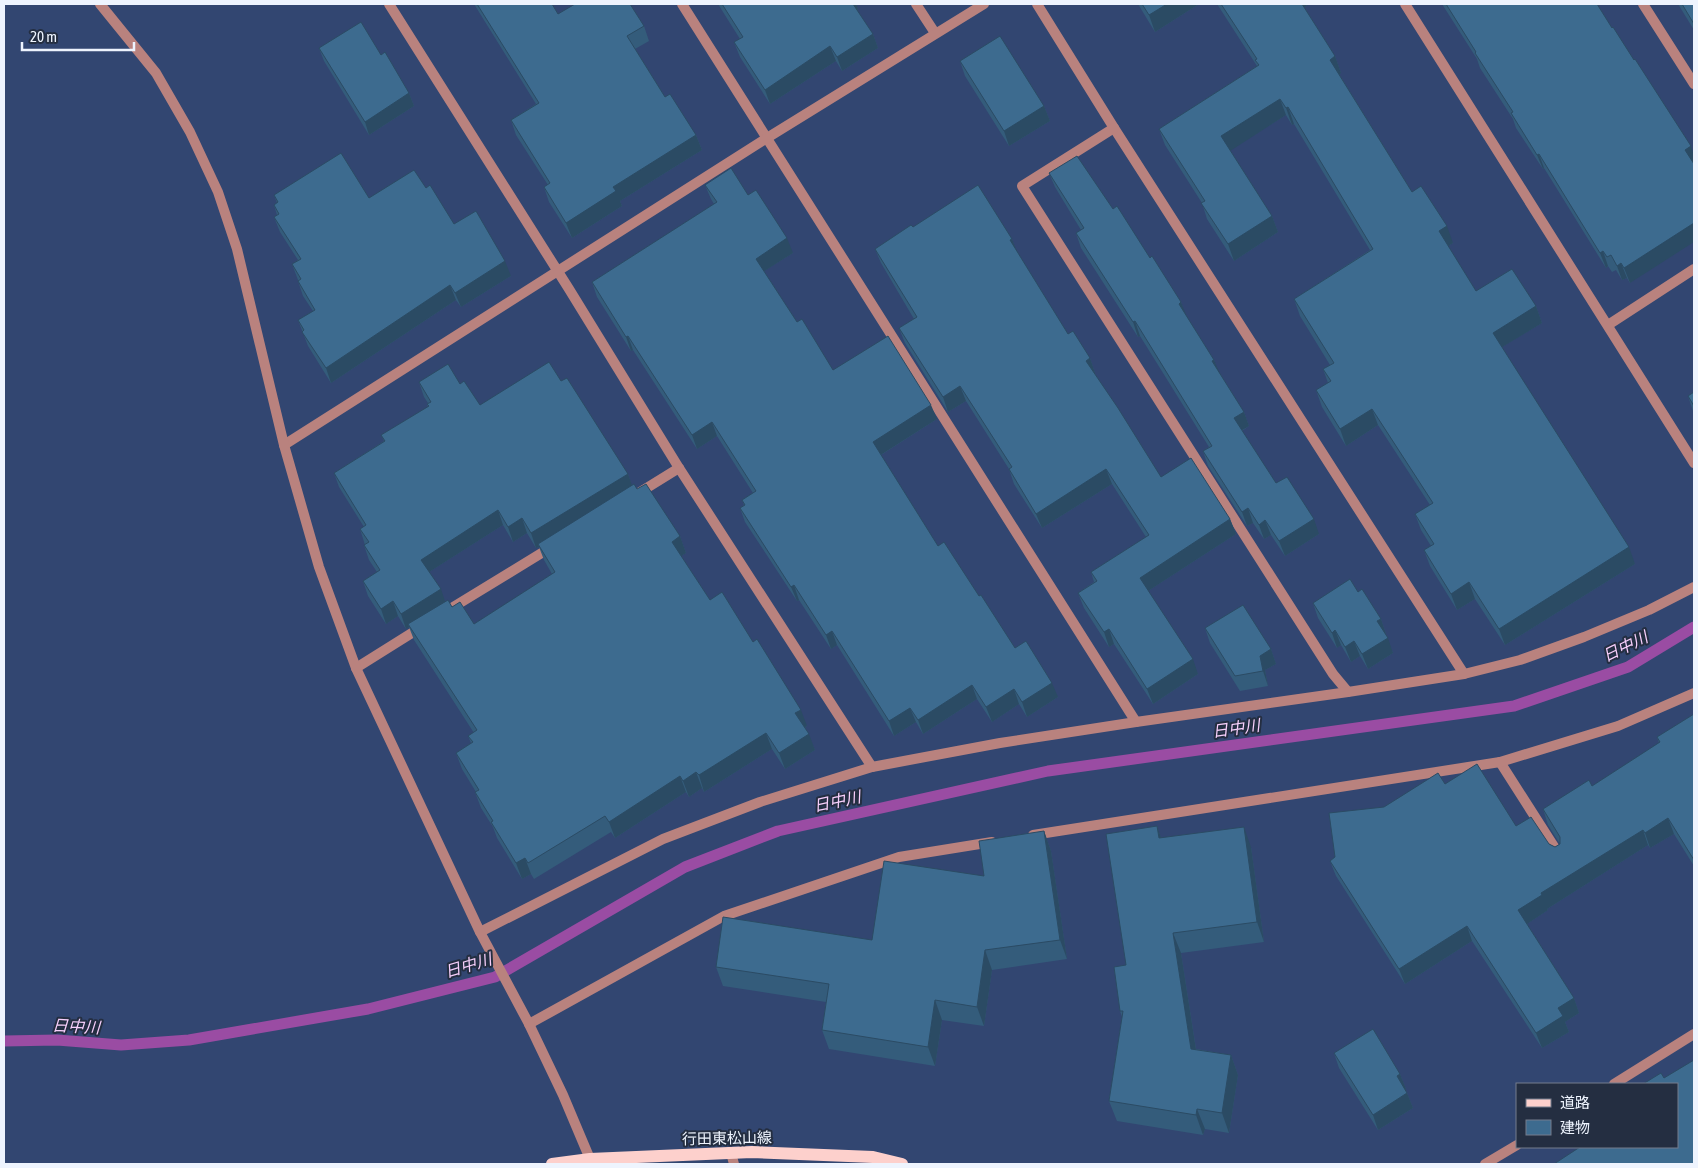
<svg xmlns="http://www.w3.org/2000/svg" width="1698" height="1168" viewBox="0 0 1698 1168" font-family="'Asap Condensed','Noto Sans JP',sans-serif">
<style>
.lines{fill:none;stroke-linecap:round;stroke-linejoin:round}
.stream{stroke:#9a4ca3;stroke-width:11}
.service{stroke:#b9827e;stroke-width:10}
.minor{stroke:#b9827e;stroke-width:10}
.tertiary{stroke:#b9827e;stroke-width:10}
.primary{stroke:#fdd0cc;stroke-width:12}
.wall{fill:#345c7b;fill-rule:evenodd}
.shaded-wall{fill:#2b4b64}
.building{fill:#3d6b8f;stroke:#2b4b64}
.labels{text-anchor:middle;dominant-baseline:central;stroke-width:4;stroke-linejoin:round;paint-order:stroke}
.street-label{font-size:15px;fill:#eef4fe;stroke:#242e41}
.water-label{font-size:16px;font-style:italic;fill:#f8d0fc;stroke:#242e41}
</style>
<rect width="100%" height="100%" fill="#324671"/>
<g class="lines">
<polyline class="stream" points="4,1041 57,1040 121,1045 189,1040 368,1009 495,977 685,867 778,831 1048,771 1514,706 1628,667 1694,627"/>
<g class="service">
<polyline points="1500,762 1560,856"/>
<polyline points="731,1153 734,1164"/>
</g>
<g class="minor">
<polyline points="389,4 569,289 679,468 872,767"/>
<polyline points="682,4 1136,722"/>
<polyline points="916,4 935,33"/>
<polyline points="1037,4 1114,128 1464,674"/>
<polyline points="1643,4 1694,84"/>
<polyline points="1114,128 1022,186 1333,674 1348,692"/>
<polyline points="1608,325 1694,269"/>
<polyline points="284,445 767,138 984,4"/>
<polyline points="637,494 679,468"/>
<polyline points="450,609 553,546"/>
<polyline points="356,668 423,626"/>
<polyline points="1033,835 1500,762 1618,726 1694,693"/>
<polyline points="480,932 663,839 760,802 872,767 1000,743 1136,722 1348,692 1464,674 1520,660 1584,637 1649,610 1694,587"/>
<polyline points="529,1024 724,916 899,857 992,842"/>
</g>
<g class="tertiary">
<polyline points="100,4 156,73 190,132 218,192 237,249 284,445 319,567 356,668 480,932 529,1024 563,1095 590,1159"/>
<polyline points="1405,4 1694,463"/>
<polyline points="1614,1084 1694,1034"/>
<polyline points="1485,1164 1517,1145"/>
</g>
<polyline class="primary" points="552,1164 590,1159 752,1152 873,1157 902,1164"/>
</g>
<g class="wall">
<polygon points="474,4 552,4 558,14 644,26 649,41 635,49 665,97 696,135 702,150 620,201 622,206 572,238 549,202 544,187 548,185 516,135 511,120 536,104"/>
<polygon points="718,4 856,4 858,9 857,10 873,34 878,48 842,71 836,61 770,104 740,57 734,42 740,39"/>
<polygon points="1138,4 1199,4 1155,32"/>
<polygon points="1217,4 1309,4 1304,7 1335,56 1341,73 1339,74 1412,192 1453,243 1448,246 1476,291 1536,306 1542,323 1502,347 1635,564 1505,645 1475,599 1457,610 1430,566 1424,550 1431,546 1421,530 1415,514 1430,505 1378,425 1346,446 1322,407 1316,390 1328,383 1323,369 1330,365 1300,316 1294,299 1370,250 1294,124 1292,125 1286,115 1230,150 1272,216 1278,232 1234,261 1207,219 1202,203 1165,145 1159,129 1257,66"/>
<polygon points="1442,4 1597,4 1694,163 1630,283 1627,278 1622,280 1616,270 1612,272 1608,266 1606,268 1544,168 1543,169 1516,128 1513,119 1480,68 1477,59"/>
<polygon points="1678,4 1694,4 1694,30"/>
<polygon points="319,48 381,55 409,93 414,106 369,135 324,61"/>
<polygon points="960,61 1044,106 1050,121 1009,146 965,76"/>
<polygon points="1049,173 1113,209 1150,258 1181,302 1186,316 1214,360 1218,371 1244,412 1249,426 1242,431 1276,483 1319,534 1285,556 1271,535 1264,539 1253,523 1247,526 1208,466 1203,451 1209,447 1140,336 1138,337 1081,248 1076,233 1081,230 1055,187"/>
<polygon points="705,185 748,195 793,253 764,271 797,322 833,370 937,419 881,455 938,546 979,596 1015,648 1058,697 1027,717 1019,704 992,722 977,699 923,734 916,722 894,736 837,645 831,649 799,600 797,601 745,522 740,508 744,505 742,500 753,493 717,436 697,449 633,350 631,351 597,297 592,282 714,204 711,199"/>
<polygon points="426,188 454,224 511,276 461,307 456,300 331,383 308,346 298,320 313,311 303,296 298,281 298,280 292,264 298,260 280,232 274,217 277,215 274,205 277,203 274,195 369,198"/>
<polygon points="913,227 1012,239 1016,250 1068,334 1090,358 1095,373 1094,373 1161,477 1230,519 1236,534 1148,591 1198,674 1153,704 1114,644 1109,647 1084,608 1078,593 1094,582 1091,572 1146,537 1112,484 1042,528 1014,484 1009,469 966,401 948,412 905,343 899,328 914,319 881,263 875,249"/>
<path d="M561,381L628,474L632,486L637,489L680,536L686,553L681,556L710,600L753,642L807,726L805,727L815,750L785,769L772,749L704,792L702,788L689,797L686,792L615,838L611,832L534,879L531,874L522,879L497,838L493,827L481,808L475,792H476L462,769L456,753L471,743L468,736L474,733L414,640L409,627L406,629L398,616L386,624L368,596L363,581L377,572L369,560L364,545H365L360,529L364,527L339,487L334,473L384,441L381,435L428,407L427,404L428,403L424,397L419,382L460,384L480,405ZM503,525L513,542L527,533L536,548L539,547L544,560L552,574L474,624L445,601L429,572Z"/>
<polygon points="1688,396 1694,406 1694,412 1693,411"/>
<polygon points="1358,592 1381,619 1386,634 1385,634 1393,653 1368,669 1360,656 1351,662 1341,645 1337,648 1318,618 1313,603"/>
<polygon points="1205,628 1271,649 1276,664 1265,670 1268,686 1240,691 1210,643"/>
<polygon points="1694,715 1694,866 1674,834 1650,848 1648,845 1547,909 1548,910 1527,924 1574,998 1579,1013 1565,1022 1569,1032 1542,1048 1472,941 1405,984 1336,876 1330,861 1335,857 1384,807 1445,784 1516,826 1555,847 1560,844 1548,825 1543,809 1592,786 1659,743 1657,737"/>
<polygon points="1157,826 1161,838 1251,847 1264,942 1181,953 1196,1049 1231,1055 1238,1075 1229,1133 1205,1129 1203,1135 1117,1121 1109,1101 1122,1017 1120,1011 1126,965"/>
<polygon points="1044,831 1051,851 1067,959 992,970 984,1026 942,1020 935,1066 829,1049 822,1030 826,1002 723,986 716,967 872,940 984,876"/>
<polygon points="1334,1053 1400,1074 1406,1089 1405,1089 1407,1093 1413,1108 1378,1130 1339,1068"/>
</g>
<g class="shaded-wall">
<polygon points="851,4 856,4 858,9 854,12"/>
<polygon points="1167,4 1199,4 1155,32 1149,15"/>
<polygon points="1299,4 1309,4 1301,9"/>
<polygon points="873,34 878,48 842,71 837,57"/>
<polygon points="830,46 836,61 770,104 765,90"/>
<polygon points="1335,56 1341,73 1336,77 1330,60"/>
<polygon points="409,93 414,106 369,135 365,122"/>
<polygon points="1280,99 1286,115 1227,153 1221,136"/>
<polygon points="1044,106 1050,121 1009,146 1004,131"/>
<polygon points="1288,107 1294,124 1292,125 1286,108"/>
<polygon points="696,135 702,150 620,201 622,206 572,238 566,223 613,187"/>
<polygon points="1691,146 1694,156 1694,162 1691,165 1685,150"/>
<polygon points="1539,154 1544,168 1543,169 1537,155"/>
<polygon points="1272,216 1278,232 1234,261 1228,244"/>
<polygon points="1694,223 1694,242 1630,283 1624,268"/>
<polygon points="1447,226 1453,243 1445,248 1439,231"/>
<polygon points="787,238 793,253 761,273 756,259"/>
<polygon points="1012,239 1018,254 1010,240"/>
<polygon points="1603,251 1608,266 1606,268 1600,253"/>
<polygon points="505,261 511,276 461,307 455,293"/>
<polygon points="1621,263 1627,278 1622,280 1617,266"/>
<polygon points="450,285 456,300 331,383 326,368"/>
<polygon points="1181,302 1187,317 1179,304"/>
<polygon points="1536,306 1542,323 1499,349 1493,333"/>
<polygon points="1135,321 1140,336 1138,337 1133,322"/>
<polygon points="628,336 633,350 631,351 626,337"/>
<polygon points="1090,358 1095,373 1091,375 1086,361"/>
<polygon points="1214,360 1220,374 1212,361"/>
<polygon points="960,386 966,401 948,412 943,397"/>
<polygon points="931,405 937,419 879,456 873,442"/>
<polygon points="1372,409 1378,425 1346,446 1340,429"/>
<polygon points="1244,412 1249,426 1239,432 1234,418"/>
<polygon points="712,422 717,436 697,449 692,435"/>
<polygon points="1106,469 1112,484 1042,528 1036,514"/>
<polygon points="628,474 633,488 538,544 539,547 536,548 531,533"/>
<polygon points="1248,508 1253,523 1247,526 1242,512"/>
<polygon points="498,510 503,525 426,574 421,560"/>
<polygon points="522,518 527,533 513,542 508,527"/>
<polygon points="1230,519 1236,534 1145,593 1140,578"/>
<polygon points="1314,519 1319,534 1285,556 1279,541"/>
<polygon points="1265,520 1271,535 1264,539 1259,525"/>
<polygon points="680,536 686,553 678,558 672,542"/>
<polygon points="1629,547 1635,564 1505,645 1499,629"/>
<polygon points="1469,582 1475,599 1457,610 1451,594"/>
<polygon points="794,585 799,600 797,601 791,587"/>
<polygon points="441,589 446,604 408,624 409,627 406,629 401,614"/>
<polygon points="393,601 398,616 386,624 381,609"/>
<polygon points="1381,619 1386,634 1382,636 1377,621"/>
<polygon points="1109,629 1114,644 1109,647 1104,632"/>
<polygon points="1335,630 1341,645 1337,648 1332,633"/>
<polygon points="832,631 837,645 831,649 826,635"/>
<polygon points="1388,638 1393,653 1368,669 1362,654"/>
<polygon points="1354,641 1360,656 1351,662 1345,647"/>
<polygon points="1271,649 1276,664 1265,670 1268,686 1263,671 1260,656"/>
<polygon points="1193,659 1198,674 1153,704 1147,689"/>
<polygon points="1052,683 1058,697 1027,717 1022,702"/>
<polygon points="972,685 977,699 923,734 918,720"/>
<polygon points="1014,689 1019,704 992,722 986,707"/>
<polygon points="910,708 916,722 894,736 889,721"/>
<polygon points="801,710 807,726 801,729 795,713"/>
<polygon points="766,733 772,749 704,792 699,775"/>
<polygon points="809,734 815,750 785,769 779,753"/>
<polygon points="696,772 702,788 689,797 683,781"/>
<polygon points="680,776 686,792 615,838 609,822"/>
<polygon points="1668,818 1674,834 1650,848 1645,833"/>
<polygon points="1157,826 1164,846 1159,838"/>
<polygon points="1244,827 1251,847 1264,942 1257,922"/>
<polygon points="1643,830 1648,845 1547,909 1548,910 1524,926 1518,910 1541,893"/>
<polygon points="1044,831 1051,851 1067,959 1060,940"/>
<polygon points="525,858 531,874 522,879 516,863"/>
<polygon points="1467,926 1472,941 1405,984 1399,969"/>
<polygon points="1173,933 1181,953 1199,1069 1191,1049"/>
<polygon points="985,950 992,970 984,1026 977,1007"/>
<polygon points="1574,998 1579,1013 1565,1022 1569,1032 1542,1048 1536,1033 1558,1008"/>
<polygon points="935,1000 942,1020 935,1066 928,1047"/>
<polygon points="1231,1055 1238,1075 1229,1133 1222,1113"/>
<polygon points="1400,1074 1406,1089 1402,1091 1397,1076"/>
<polygon points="1407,1093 1413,1108 1378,1130 1373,1115"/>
<polygon points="1197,1109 1205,1129 1203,1135 1196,1115"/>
</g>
<g class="building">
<polygon points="477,4 552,4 558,14 575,4 630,4 644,26 627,36 665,97 670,94 696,135 613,187 616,191 566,223 544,187 550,183 511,120 539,103"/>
<polygon points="722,4 853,4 873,34 837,57 830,46 765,90 734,42 743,37"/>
<polygon points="1142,4 1167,4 1149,15"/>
<polygon points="1221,4 1302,4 1335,56 1330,60 1412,192 1421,186 1447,226 1439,231 1476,291 1512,269 1536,306 1493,333 1629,547 1499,629 1469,582 1451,594 1424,550 1434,544 1415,514 1433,503 1372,409 1340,429 1316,390 1331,381 1323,369 1334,363 1294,299 1373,249 1288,107 1286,108 1280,99 1221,136 1272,216 1228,244 1201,203 1205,201 1159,129 1259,65 1255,60 1257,59"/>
<polygon points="1446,4 1597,4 1612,28 1613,27 1634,60 1635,59 1691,146 1685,150 1694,164 1694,223 1624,268 1621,263 1617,266 1611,255 1607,257 1603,251 1600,253 1539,154 1537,155 1511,113 1513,112 1475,53 1476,52"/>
<polygon points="1682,4 1694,4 1694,24"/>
<polygon points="361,22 381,55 385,52 409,93 365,122 319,48"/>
<polygon points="1000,36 1044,106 1004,131 960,61"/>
<polygon points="341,153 369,198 414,170 426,188 430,185 454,224 476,211 505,261 455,293 450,285 326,368 302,332 304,330 298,320 315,310 298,281 301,279 292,264 301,259 274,217 279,214 274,205 278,202 274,195"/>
<polygon points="1077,156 1113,209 1117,206 1150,258 1152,256 1181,302 1179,304 1214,360 1212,361 1244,412 1234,418 1276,483 1287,477 1314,519 1279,541 1265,520 1259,525 1248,508 1242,512 1203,451 1212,446 1135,321 1133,322 1076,233 1084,228 1049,173"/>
<polygon points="731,168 748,195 756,190 787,238 756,259 797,322 802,319 833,370 888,336 931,405 873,442 938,546 944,542 979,596 981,595 1015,648 1026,641 1052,683 1022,702 1014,689 986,707 972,685 918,720 910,708 889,721 832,631 826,635 794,585 791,587 740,508 745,505 742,500 756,491 712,422 692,435 628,336 626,337 592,282 717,202 705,185"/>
<polygon points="978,185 1012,239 1010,240 1068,334 1073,331 1090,358 1086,361 1118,408 1161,477 1191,458 1230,519 1140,578 1193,659 1147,689 1109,629 1104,632 1078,593 1097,581 1091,572 1149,535 1106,469 1036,514 1009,469 1012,467 960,386 943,397 899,328 917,317 875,249 911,225 913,227"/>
<polygon points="549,362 561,381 567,378 628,474 531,533 522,518 508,527 498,510 421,560 441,589 401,614 393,601 381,609 363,581 380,570 364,545 369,542 360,529 366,525 334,473 385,441 381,435 429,406 427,404 431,402 419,382 448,364 460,384 464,381 480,405"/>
<polygon points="1694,392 1694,406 1688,396"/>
<polygon points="634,484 637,489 646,484 680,536 672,542 710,600 722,592 753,642 757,639 801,710 795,713 809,734 779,753 766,733 699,775 696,772 683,781 680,776 609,822 605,816 528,863 525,858 516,863 491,822 493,821 475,792 479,790 456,753 473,742 468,736 477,730 408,624 448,600 452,607 460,602 474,624 555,572 538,544"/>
<polygon points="1350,579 1358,592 1362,589 1381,619 1377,621 1388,638 1362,654 1354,641 1345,647 1335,630 1332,633 1313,603"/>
<polygon points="1243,605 1271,649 1260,656 1263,671 1235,676 1205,628"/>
<polygon points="1694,714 1694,860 1668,818 1645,833 1643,830 1541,893 1542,895 1518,910 1574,998 1558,1008 1563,1016 1536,1033 1467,926 1399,969 1330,861 1335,857 1329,813 1384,807 1438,773 1445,784 1477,764 1516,826 1531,817 1549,844 1555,847 1560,844 1560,837 1543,809 1589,780 1592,786 1660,742 1657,737"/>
<polygon points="1157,826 1159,838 1244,827 1257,922 1173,933 1191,1049 1231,1055 1222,1113 1197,1109 1196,1115 1109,1101 1123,1011 1120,1011 1114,967 1126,965 1106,834"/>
<polygon points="1044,831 1060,940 985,950 977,1007 935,1000 928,1047 822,1030 829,984 716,967 723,917 872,940 884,861 984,876 979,841"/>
<polygon points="1373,1029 1400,1074 1397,1076 1407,1093 1373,1115 1334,1053"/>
<polygon points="1694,1060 1694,1164 1554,1164 1580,1147 1677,1147 1677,1084 1643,1084 1661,1073 1664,1078"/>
</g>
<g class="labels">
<g class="street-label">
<text transform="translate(727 1138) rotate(-1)">行田東松山線</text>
</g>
<g class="water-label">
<text transform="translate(1625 646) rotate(-26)">日中川</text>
<text transform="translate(1236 728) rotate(-8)">日中川</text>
<text transform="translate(837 801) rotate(-12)">日中川</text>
<text transform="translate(468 965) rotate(-17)">日中川</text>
<text transform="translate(76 1026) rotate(3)">日中川</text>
</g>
</g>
<rect width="1698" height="1168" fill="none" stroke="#eef4fe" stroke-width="10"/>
<rect x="1516" y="1083" width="162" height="65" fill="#242e41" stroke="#757d8d"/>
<rect x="1526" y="1099" width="25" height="8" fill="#fdd0cc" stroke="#757d8d"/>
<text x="1560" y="1108" font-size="15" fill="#eef4fe">道路</text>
<rect x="1526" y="1120" width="25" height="15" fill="#3d6b8f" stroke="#757d8d"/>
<text x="1560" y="1133" font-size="15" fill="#eef4fe">建物</text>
<path d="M22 42v8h112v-8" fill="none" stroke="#eef4fe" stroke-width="2.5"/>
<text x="30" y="42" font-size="15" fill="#eef4fe" stroke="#242e41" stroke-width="4" paint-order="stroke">20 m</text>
</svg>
